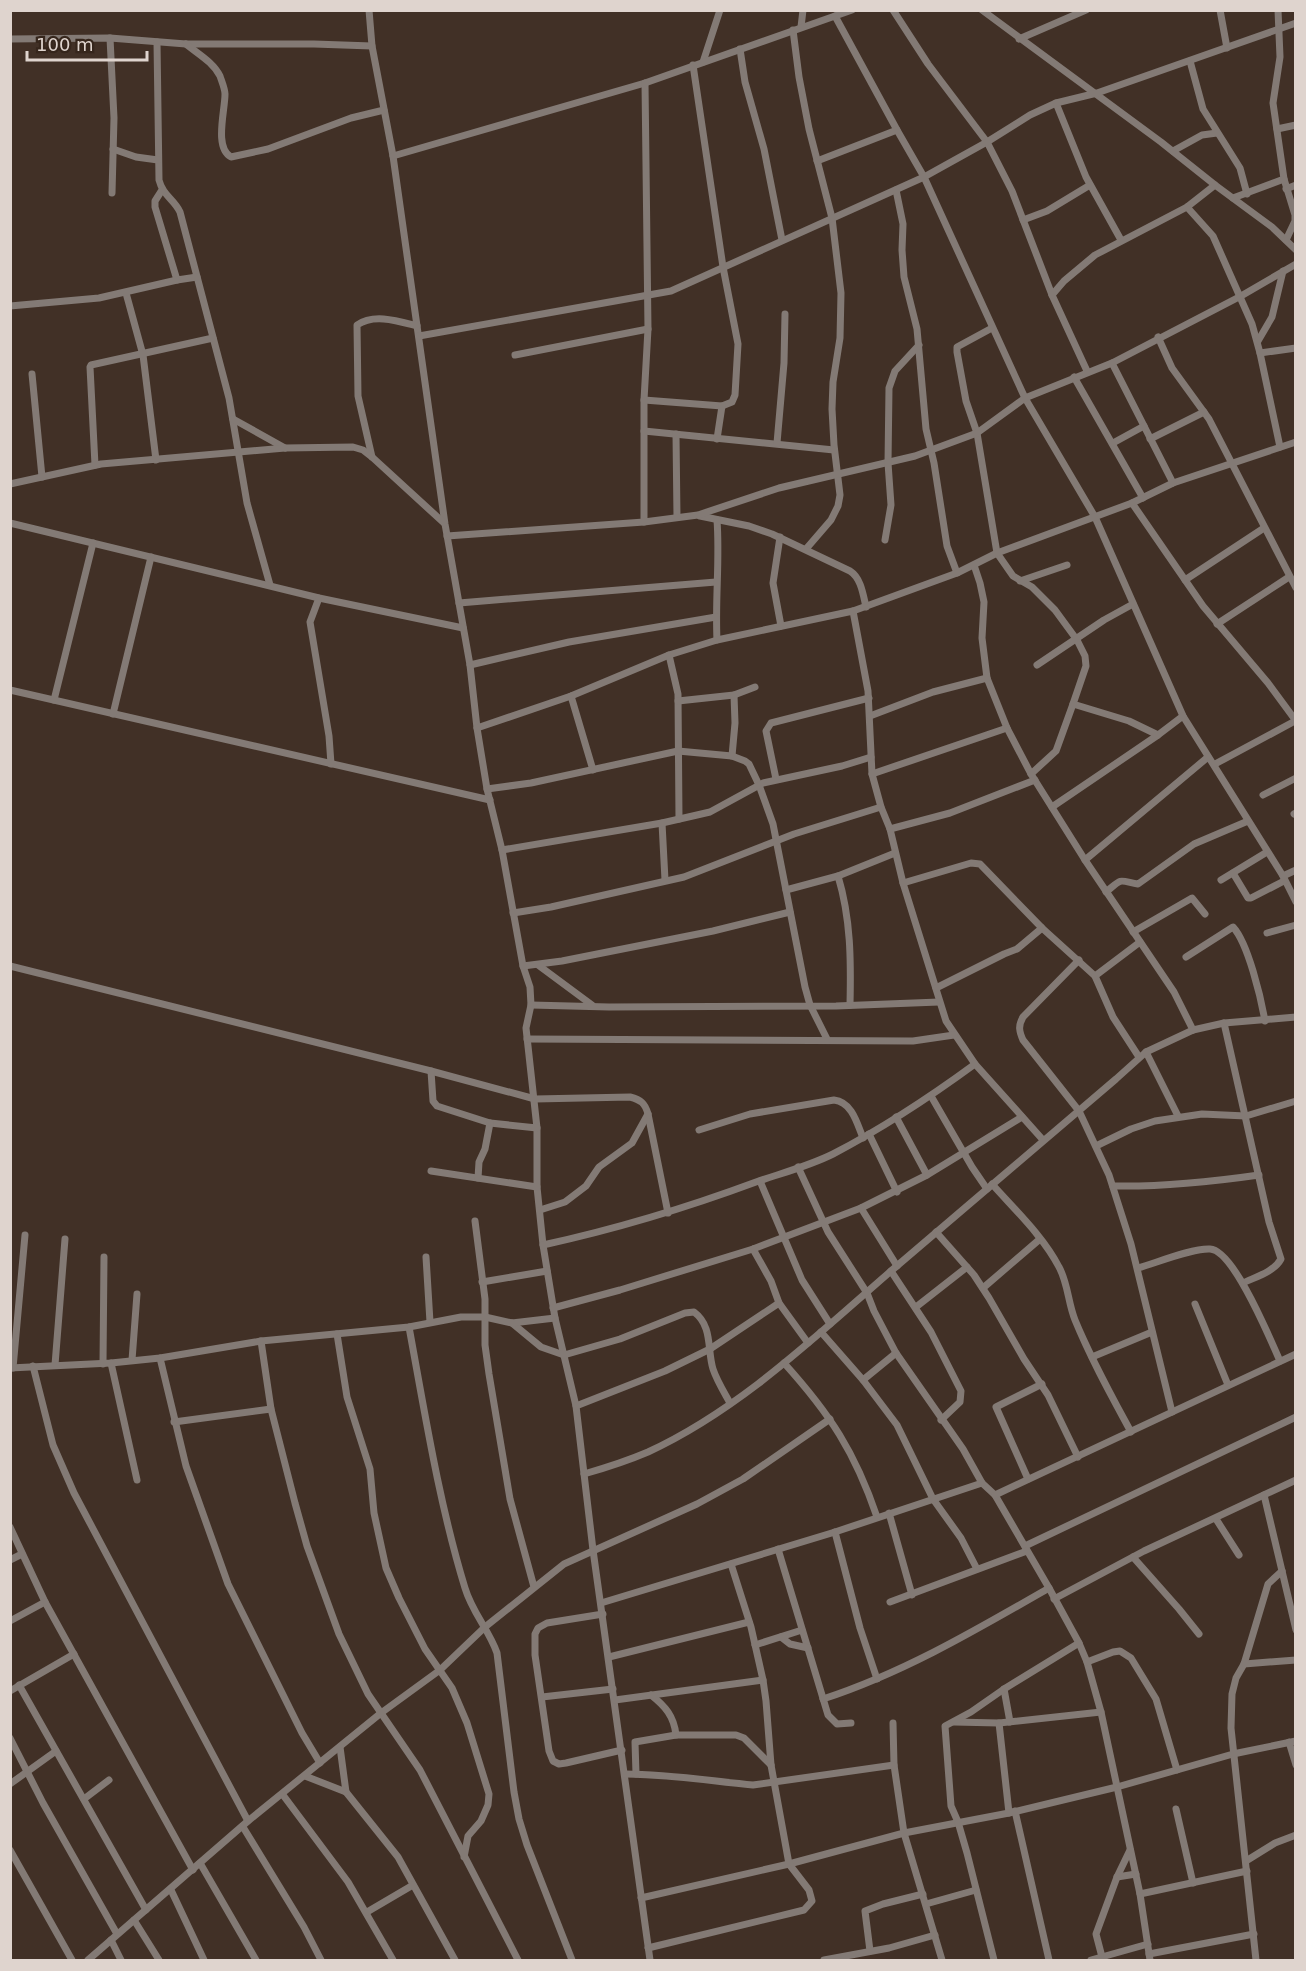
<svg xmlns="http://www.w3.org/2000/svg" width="1306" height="1971" viewBox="0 0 1306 1971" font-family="'DejaVu Sans',sans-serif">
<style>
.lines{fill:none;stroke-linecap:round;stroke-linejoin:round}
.minor{stroke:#837a75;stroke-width:7}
</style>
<rect width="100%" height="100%" fill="#413026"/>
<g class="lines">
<g class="minor">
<polyline points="369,10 372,46 393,156 445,524 470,665 477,728 487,789 502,850 523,966 530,987 531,1005 526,1028 537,1128 537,1187 543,1245 555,1318 576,1406 593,1550 650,1960"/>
<polyline points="893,10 928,64 987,142 1012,191 1052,295 1087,371"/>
<polyline points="982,10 1161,142 1215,185 1272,227 1296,250"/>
<polyline points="1220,10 1227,48"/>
<polyline points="1278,10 1280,57 1273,103 1284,179 1295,215 1295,221 1286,240"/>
<polyline points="835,16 897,130 924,177 1025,398 1095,517 1183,716 1283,876 1296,902"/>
<polyline points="801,27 803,10"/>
<polyline points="793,30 799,77 809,129 832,218 841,293 840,338 833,382 832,409 834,445 840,495 838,506 831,520 806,549"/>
<polyline points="110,38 114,118 112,193"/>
<polyline points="10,39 110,38 186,44 314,44 372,46"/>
<polyline points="1019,39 1086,10"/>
<path d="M157,42L159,180C163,196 174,199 180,212L229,398L247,503L270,585"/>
<path d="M186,44C198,54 213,62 220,76C222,82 225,89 225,94C225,111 214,148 231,157L268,149L351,118L384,110"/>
<polyline points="740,49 745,82 764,149 782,240"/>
<polyline points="1190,61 1203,109 1240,168 1247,194"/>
<polyline points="703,62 720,10"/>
<polyline points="1056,103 1086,177 1121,240"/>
<polyline points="1277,129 1296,125"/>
<polyline points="113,149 136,157 158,160"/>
<polyline points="1173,151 1202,135 1217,133"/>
<polyline points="393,156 645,83 852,10"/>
<polyline points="817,161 897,130"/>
<polyline points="1286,189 1296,185"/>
<polyline points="162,190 155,201 155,207 177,280 197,277"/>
<polyline points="896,190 903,224 902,250 904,277 917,329 926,429 934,463 947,546 957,573"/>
<polyline points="1233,198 1284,179"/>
<polyline points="1187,207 1213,236 1252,324 1260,353 1280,447"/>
<polyline points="1023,220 1047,211 1090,185"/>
<polyline points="126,293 143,355 156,460"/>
<polyline points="1052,295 1064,281 1095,255 1187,207 1215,185"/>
<polyline points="10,306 99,298 177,280"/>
<polyline points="992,328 957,347 957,352 966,401 977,433 997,553 1013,576 1032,587 1055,610 1077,640 1085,656 1086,666 1073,704 1129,721 1158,735"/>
<polyline points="419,336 671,291 924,177 987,142 1030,115 1056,103 1097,93 1296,23"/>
<polyline points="1158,337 1172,368 1209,419 1296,588"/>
<polyline points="1258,341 1272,317 1283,271"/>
<polyline points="1260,353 1296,348"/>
<polyline points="515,355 648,329"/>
<polyline points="1112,363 1173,483"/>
<polyline points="32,374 42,477"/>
<polyline points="1074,377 1143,498"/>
<polyline points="644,400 722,406 732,402 735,395 738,344 723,267 693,65"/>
<polyline points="233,419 285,448"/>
<polyline points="644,431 834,450"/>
<polyline points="676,434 677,517"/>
<polyline points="717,439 722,406"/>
<polyline points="1150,439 1204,412"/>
<polyline points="777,443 784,363 785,314"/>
<polyline points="1113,443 1144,426"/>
<path d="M372,457L358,396L357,325C374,313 398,321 417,326"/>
<polyline points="95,465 90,367 91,365 213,338"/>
<polyline points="10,484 101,464 285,448 353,447 363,450 372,457 444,523"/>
<polyline points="1132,503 1203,606 1268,683 1296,721"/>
<path d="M700,516L749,526L772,534L850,571C861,578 863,594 866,607"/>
<polyline points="644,522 644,400 648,329 645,83"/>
<polyline points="10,523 319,598 463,628"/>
<polyline points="447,536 644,522 698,515 779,488 915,456 977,433 1025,398 1112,363 1241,296 1296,264"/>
<polyline points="780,537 773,583 781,626"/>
<polyline points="885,540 891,505 888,463 889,388 895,371 919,345"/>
<polyline points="974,565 980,583 984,602 982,638 987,678 1007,728 1031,774 1085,860 1174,992 1193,1030"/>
<polyline points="1185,580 1264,528"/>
<polyline points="1020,581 1067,565"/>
<polyline points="319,598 310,622 329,736 331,764"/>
<polyline points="459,603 716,582"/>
<polyline points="853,611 868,691 872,774 881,807 890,829 903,883 946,1021 975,1064 1043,1140"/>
<polyline points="1217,624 1289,577"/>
<path d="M717,640C715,599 720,560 717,520"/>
<polyline points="669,655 678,694 679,819"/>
<polyline points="470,665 569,642 716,617"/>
<polyline points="1037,665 1104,620 1133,604"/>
<polyline points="10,690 490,800"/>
<polyline points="571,696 593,770"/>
<polyline points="54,700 93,543"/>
<polyline points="678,701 734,695 755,687"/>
<polyline points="113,714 151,557"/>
<polyline points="870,716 933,692 987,678"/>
<polyline points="477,728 571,696 669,655 717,640 853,611 957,573 997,553 1132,503 1173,483 1296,442"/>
<polyline points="732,756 735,723 734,695"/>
<polyline points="1215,764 1295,721"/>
<polyline points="872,774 1007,728"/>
<polyline points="1031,774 1056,751 1073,704"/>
<polyline points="776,779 766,731 771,723 869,698"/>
<polyline points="487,789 531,783 678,751 732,756 745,761 749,764 759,785 773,824 805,987 810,1005 827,1039"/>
<polyline points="1263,795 1296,778"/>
<polyline points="1052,807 1158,735 1183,716"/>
<polyline points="1294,814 1296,813"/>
<polyline points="662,823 665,880"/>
<polyline points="890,829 950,813 1035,780"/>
<polyline points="502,850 662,823 697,815 710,812 763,783 842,766 871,757"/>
<polyline points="1085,860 1208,757"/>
<polyline points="1233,873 1248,898 1251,898 1284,881"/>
<polyline points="838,876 895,853"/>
<polyline points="1283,876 1296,870"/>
<polyline points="1221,880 1267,852"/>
<polyline points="903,883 971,863 980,864 1042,928 1095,976 1113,1017 1139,1057"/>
<path d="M786,890L838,876C851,919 851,961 850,1005"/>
<path d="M1106,892C1123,878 1117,880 1138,884L1194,844L1248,821"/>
<polyline points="513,913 551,907 684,877 794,834 881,807"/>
<polyline points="1133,932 1192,898 1205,914"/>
<polyline points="1267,933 1296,925"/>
<path d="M1186,957L1233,927C1248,943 1261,998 1265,1021"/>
<path d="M1079,960L1023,1017C1018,1026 1019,1031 1023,1040L1079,1111L1109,1175L1131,1244L1172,1412"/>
<polyline points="538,965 592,1005"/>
<path d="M10,966L431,1071L535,1099L630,1097C641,1100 645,1103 648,1114L668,1213"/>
<polyline points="523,966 562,961 713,931 790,912"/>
<polyline points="1095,976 1140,942"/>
<polyline points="936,988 1004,954 1017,949 1042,928"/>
<polyline points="531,1005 609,1007 836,1006 939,1002"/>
<path d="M1224,1023L1269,1222L1281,1259C1274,1272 1255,1277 1243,1283"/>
<polyline points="527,1039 913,1041 954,1035"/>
<polyline points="1146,1052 1178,1116"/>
<polyline points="431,1071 433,1101 437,1106 490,1123 537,1128"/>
<polyline points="931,1096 972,1167 987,1189"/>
<polyline points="896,1117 927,1175"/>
<path d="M699,1130L750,1114L834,1100C852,1102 857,1123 863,1138"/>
<polyline points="869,1134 897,1192"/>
<polyline points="1096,1146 1131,1129 1155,1121 1202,1114 1246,1116 1296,1101"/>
<polyline points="798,1167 828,1232 867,1293 874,1311 896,1353 963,1449 982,1483 995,1495 1049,1588 1079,1643 1087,1662 1101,1712 1140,1894 1150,1960"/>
<polyline points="431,1171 537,1187"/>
<polyline points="478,1178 479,1162 485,1149 490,1123"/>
<polyline points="760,1181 802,1280 830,1324"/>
<path d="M992,1184C1015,1210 1043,1236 1059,1267C1068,1283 1068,1303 1075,1320C1091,1359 1111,1395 1131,1432"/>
<path d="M1113,1186C1162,1187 1210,1182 1259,1175"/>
<polyline points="861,1208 897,1266"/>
<polyline points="540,1210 565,1202 586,1186 599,1167 632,1143 648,1114"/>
<polyline points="475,1221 485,1299 485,1345 489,1374 510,1499 534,1587"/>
<polyline points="936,1232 974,1275 989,1298 1024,1359 1048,1395 1078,1457"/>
<path d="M543,1245C616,1229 686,1208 756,1182C782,1173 809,1166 833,1154C883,1128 930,1097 975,1064"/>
<polyline points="753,1249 771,1281 779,1303 808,1343"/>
<polyline points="426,1257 430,1322"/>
<path d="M1138,1268C1156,1263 1192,1248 1210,1249C1234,1250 1270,1339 1280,1361"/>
<polyline points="891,1271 931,1332 961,1391 960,1402 941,1420"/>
<polyline points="482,1282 547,1271"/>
<polyline points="983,1288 1040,1239"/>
<polyline points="1195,1304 1228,1385"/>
<polyline points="916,1307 967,1267"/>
<polyline points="553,1308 620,1290 753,1249 861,1208 927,1175 1022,1117"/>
<path d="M512,1323L541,1347L564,1355L620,1339L685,1313L694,1312C713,1326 707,1350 713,1369C717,1381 724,1392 730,1403"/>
<path d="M409,1327C425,1414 439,1503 465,1588C472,1612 489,1630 497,1653L514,1792L519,1819L527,1845L572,1960"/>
<polyline points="821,1332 863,1380 897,1425 933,1499 961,1538 977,1569"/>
<polyline points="337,1334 347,1397 370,1469 374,1513 386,1568 399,1598 425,1649 452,1688 467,1723 489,1794 488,1805 481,1821 468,1836 464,1857"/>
<polyline points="261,1341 271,1409 295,1503 307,1546 339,1634 368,1694 420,1770 518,1960"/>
<polyline points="1092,1357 1152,1332"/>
<polyline points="160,1358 186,1466 228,1584 302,1733 320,1763"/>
<polyline points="132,1360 137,1294"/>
<polyline points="111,1363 137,1480"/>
<path d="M784,1363C830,1414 855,1452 877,1517"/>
<polyline points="103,1364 104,1257"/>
<polyline points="55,1365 65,1239"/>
<polyline points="33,1366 53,1445 74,1493 248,1821"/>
<polyline points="10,1368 111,1363 160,1358 261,1341 409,1327 461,1317 485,1317 512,1323 555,1318"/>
<polyline points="13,1368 25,1235"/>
<polyline points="863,1380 896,1353"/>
<polyline points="576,1406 665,1371 710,1349 779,1303"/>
<polyline points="174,1422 271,1409"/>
<path d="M584,1474C605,1468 627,1461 648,1452C743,1408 820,1332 898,1265C971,1203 1043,1141 1116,1079L1146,1052L1193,1030L1224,1023L1296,1017"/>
<polyline points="1028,1479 996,1407 1042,1384"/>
<polyline points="995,1495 1296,1354"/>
<polyline points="1264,1495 1296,1630"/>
<polyline points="889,1513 912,1595"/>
<polyline points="1216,1519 1239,1555"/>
<polyline points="10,1527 45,1602 193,1870"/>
<polyline points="835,1532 860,1628 877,1679"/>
<polyline points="1025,1546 1296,1417"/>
<polyline points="778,1549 828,1715 837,1724 851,1723"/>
<polyline points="1133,1557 1179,1609 1199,1634"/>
<polyline points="10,1560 22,1554"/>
<polyline points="1054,1599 1144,1551 1296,1480"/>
<polyline points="890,1602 1027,1551"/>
<polyline points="601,1603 835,1532 982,1483"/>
<polyline points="603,1614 547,1623 538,1628 535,1634 535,1655 549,1751 553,1761 559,1764 566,1763 622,1750"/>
<polyline points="10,1621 45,1602"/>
<polyline points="781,1637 790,1644 808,1648"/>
<polyline points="755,1645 802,1630"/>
<polyline points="609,1657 749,1622"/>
<polyline points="1087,1662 1113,1652 1120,1651 1131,1658 1156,1699 1177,1770"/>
<polyline points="1244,1664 1296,1660"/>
<polyline points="19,1685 146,1910"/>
<polyline points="1004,1689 1010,1722"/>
<polyline points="10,1691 74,1654"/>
<path d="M651,1695C665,1706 674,1716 676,1735"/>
<polyline points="542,1697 613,1689"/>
<path d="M823,1699C903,1673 976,1630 1049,1588"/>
<polyline points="615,1700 763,1680"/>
<polyline points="954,1722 999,1723 1101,1712"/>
<polyline points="893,1723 894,1765 904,1833 942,1960"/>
<polyline points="999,1723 1009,1813"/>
<polyline points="10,1738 43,1803 117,1934"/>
<polyline points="1289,1742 1296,1765"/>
<polyline points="340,1747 346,1792 398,1857 455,1960"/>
<path d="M625,1774C668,1774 710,1781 753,1785L894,1765"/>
<polyline points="636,1774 635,1742 676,1735 736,1735 744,1738 771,1765"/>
<polyline points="305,1776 346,1792"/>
<polyline points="10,1784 56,1751"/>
<polyline points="283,1795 348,1882 393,1960"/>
<polyline points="84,1799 109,1780"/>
<polyline points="1176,1809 1193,1883"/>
<polyline points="1015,1811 1049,1960"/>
<polyline points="243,1827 304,1927 321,1960"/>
<polyline points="10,1850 72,1960"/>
<polyline points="1246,1861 1275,1843 1296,1835"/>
<polyline points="200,1863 256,1960"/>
<polyline points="1117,1877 1136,1874"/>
<polyline points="171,1890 204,1960"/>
<polyline points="1140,1894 1247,1871"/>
<polyline points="641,1898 789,1864 904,1833 1009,1813 1117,1787 1233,1754 1296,1741"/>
<polyline points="926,1904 976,1890"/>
<polyline points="367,1912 413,1885"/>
<polyline points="134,1920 159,1960"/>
<polyline points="111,1940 121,1960"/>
<polyline points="648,1948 804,1910 812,1901 809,1890 789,1864 771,1765 766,1701 763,1680 751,1627 731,1564"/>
<polyline points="870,1951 865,1911 883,1904 923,1894"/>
<polyline points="1149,1954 1254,1934"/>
<polyline points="1102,1957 1096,1934 1117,1877 1130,1850"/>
<polyline points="88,1960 248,1821 381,1713 440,1670 485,1627 564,1564 697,1504 743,1479 830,1419"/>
<polyline points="824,1960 889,1948 935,1935"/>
<polyline points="994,1960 967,1853 958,1822 951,1806 945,1726 971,1712 1004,1689 1079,1643"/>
<polyline points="1091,1960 1148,1944"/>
<polyline points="1256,1960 1231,1728 1232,1694 1236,1678 1244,1664 1268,1584 1282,1571"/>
</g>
</g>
<rect width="1306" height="1971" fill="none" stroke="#dfd4ce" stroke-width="24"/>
<path d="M27 51v9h120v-9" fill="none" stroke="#dfd4ce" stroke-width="3"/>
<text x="36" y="51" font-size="18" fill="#dfd4ce" stroke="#36261c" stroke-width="4.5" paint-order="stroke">100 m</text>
</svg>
